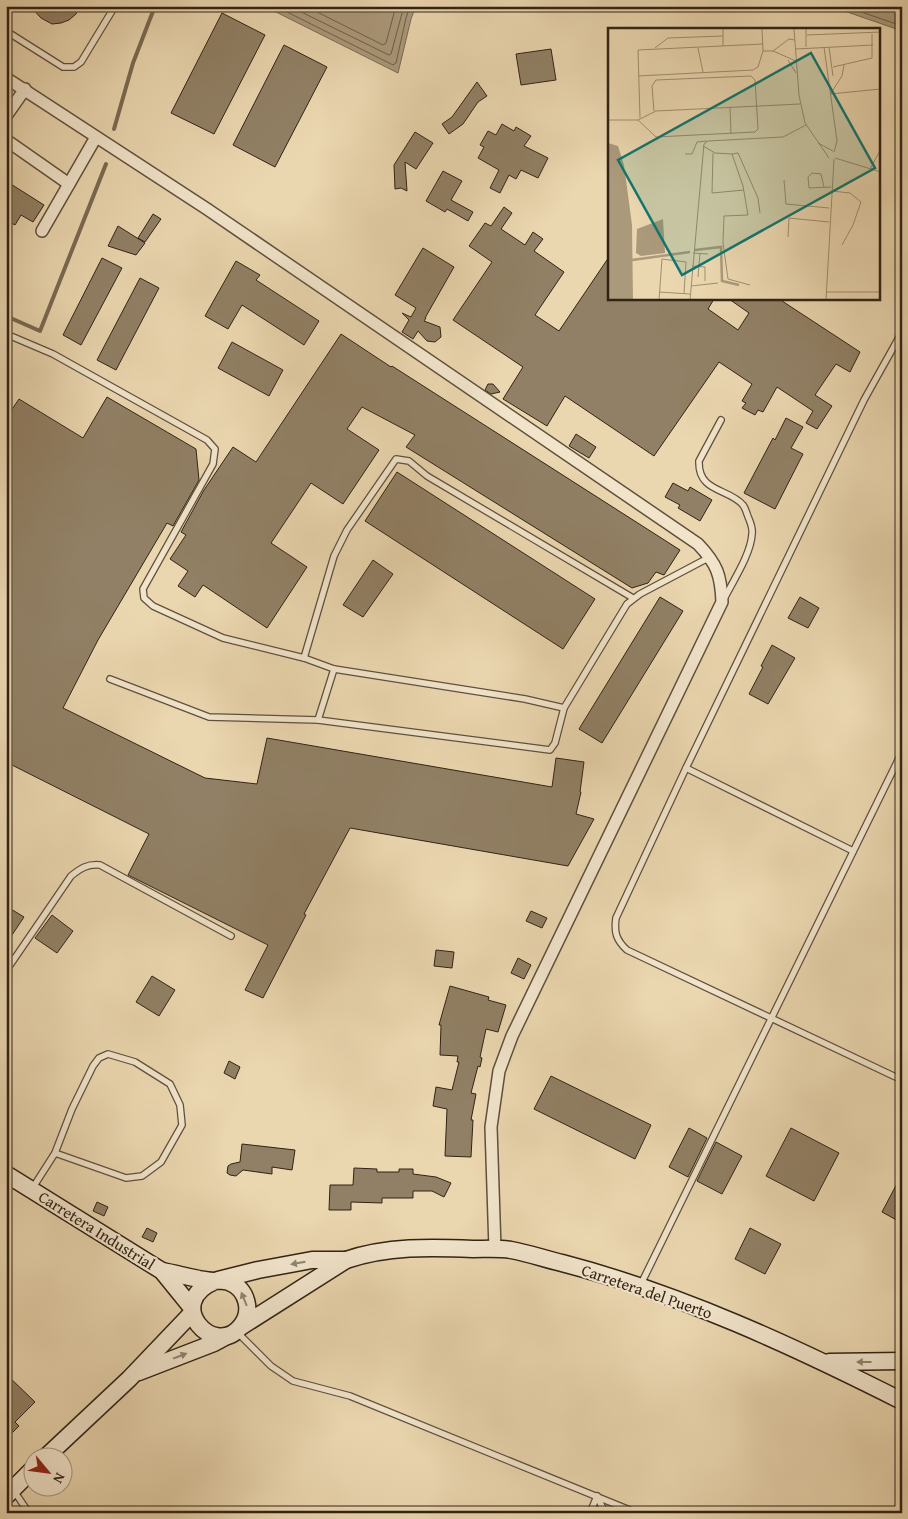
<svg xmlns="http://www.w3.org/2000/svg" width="908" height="1519" viewBox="0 0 908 1519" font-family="'Gentium Book Plus',serif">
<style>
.water{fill:#ab997b;stroke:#7a6a52}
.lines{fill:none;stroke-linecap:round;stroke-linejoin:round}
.shore{stroke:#6e5e48;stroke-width:1}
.stream{stroke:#7a6a52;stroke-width:4}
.building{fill:#918065;stroke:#312315}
.service-casing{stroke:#5f503c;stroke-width:8}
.minor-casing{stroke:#5f503c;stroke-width:14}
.secondary-casing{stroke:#312315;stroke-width:19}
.service{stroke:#f1e4cb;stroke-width:5.5}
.minor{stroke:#f1e4cb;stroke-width:11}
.secondary{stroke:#f1e4cb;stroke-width:16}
.oneway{fill:#918470}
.labels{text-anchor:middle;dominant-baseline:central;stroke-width:4.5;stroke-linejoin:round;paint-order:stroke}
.street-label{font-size:16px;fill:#312315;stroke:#f1e4cb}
.inset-river{fill:none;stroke:#ab997b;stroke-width:2.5}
.inset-road{fill:none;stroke:#a08e71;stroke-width:1}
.view{fill:#0f766e;fill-opacity:0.15;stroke:#0f766e;stroke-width:2.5}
.inset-edge{fill:none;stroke:#312315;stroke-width:2.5}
</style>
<rect width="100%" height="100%" fill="#ead6af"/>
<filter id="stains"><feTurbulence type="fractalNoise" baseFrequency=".004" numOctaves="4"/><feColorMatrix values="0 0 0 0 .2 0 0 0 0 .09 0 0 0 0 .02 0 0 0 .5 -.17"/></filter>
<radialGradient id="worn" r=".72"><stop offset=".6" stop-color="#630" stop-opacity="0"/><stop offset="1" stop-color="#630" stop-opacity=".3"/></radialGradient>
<g class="water">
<polygon points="264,6 416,6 411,19 398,73"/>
<polygon points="830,6 902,6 902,31"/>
</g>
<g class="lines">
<g class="shore">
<polyline points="275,6 393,65 396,63 406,18 410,6"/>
<polyline points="289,6 389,55 391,54 404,6"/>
<polyline points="305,6 383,45 386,43 396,6"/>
<polyline points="844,6 902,26"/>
</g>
<g class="stream">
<polyline points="114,129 133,63 155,6"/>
<polyline points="6,316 40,331 106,164"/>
</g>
</g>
<g class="building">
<polygon points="30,6 80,6 76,14 69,20 61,23 52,24 41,18"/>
<polygon points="222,13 265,35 214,134 171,113"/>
<polygon points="284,45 327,67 275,167 233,145"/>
<polygon points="551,49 556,80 521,85 516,54"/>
<polygon points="477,82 487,96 478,102 463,124 449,134 442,124 452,117"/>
<polygon points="502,124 514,131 516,127 531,136 524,146 548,158 538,178 521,170 516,179 509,175 500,193 490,188 499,170 478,158 484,147 480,145 488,131 496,135"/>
<polygon points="415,132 433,143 416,169 405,162 407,191 401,188 395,189 394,165"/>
<polygon points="443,171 462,181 451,200 473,212 468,221 447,209 445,212 426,201"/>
<polygon points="6,181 44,205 33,222 21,215 15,225 6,220"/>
<polygon points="504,207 512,213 501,229 525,245 533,232 543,239 534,251 564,272 535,315 559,331 609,257 609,299 714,299 708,309 738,330 749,313 729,299 779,299 860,352 850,372 836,364 815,395 832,406 817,429 806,423 813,411 777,387 763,412 758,410 755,415 742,408 746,403 742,401 752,384 719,362 654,456 565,396 547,426 503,399 523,367 453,320 492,262 469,246 485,223 491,226"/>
<polygon points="153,214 161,219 145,242 138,238"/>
<polygon points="118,226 145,243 136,255 108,246"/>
<polygon points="423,248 454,267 425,318 426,318 424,321 440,327 441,337 435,342 427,341 418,331 413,339 402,332 409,320 402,313 411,317 416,308 395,295"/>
<polygon points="102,258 122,268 81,345 63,335"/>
<polygon points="236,261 260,275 256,280 319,321 304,345 242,305 228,329 205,316"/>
<polygon points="140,278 159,288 116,370 97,360"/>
<polygon points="341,334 391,367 392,366 680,550 664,575 656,572 648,583 632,588 406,447 415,435 362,407 347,429 379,450 343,504 311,483 271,543 307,567 267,628 203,585 195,597 178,586 188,571 170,559 186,535 181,532 204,490 233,447 256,462"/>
<polygon points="232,342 283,370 269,396 218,368"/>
<polygon points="488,384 493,384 500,392 491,394 485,390"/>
<polygon points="107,397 196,449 199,480 173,526 167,523 98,640 63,708 205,778 257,784 267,738 552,787 556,758 584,762 580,792 581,792 576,814 594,819 568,866 350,828 304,914 306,915 263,998 245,990 268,945 128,875 149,834 6,762 6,418 19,399 83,438"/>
<polygon points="786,418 803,427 791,448 803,454 775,509 744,493 773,438 775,440"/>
<polygon points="576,434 596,447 589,458 569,446"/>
<polygon points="397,472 595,599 563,649 365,521"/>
<polygon points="673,483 688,491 690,487 712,500 700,521 678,508 680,505 665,497"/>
<polygon points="373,560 393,574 363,617 343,605"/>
<polygon points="660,597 683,611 602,743 579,729"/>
<polygon points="800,597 819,608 808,628 788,618"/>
<polygon points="772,645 795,658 768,704 749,694 763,667 761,666"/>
<polygon points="6,906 24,917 6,944"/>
<polygon points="531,911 547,918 542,928 526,921"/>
<polygon points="52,915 73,931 57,953 35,938"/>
<polygon points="436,950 454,952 452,968 434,966"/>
<polygon points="518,958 531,965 524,979 511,973"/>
<polygon points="152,976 175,990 159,1016 136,1002"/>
<polygon points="450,986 489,997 488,1000 506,1005 498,1032 486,1029 480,1057 482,1058 480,1067 478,1066 471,1093 476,1094 471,1120 473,1120 471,1157 445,1156 447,1109 433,1106 436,1087 452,1090 459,1062 457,1062 458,1056 440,1055 441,1025 439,1025"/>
<polygon points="229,1061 240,1067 235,1079 224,1073"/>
<polygon points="551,1076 651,1125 635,1159 534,1109"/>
<polygon points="689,1128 707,1138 688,1177 669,1167"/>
<polygon points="791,1128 839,1153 814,1201 766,1176"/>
<polygon points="716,1142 742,1156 722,1194 697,1181"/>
<polygon points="242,1144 295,1150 292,1170 272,1167 272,1174 243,1170 236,1176 230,1175 227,1173 228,1166 231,1164 240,1162"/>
<polygon points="354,1168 377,1169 377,1172 399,1172 399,1169 413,1169 413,1174 436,1177 451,1183 444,1197 432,1191 413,1191 413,1198 382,1198 382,1203 351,1202 351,1210 329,1210 330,1185 353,1185"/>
<polygon points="902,1174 902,1223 882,1212"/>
<polygon points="97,1202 108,1207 104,1216 93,1211"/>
<polygon points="147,1228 157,1233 153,1242 142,1237"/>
<polygon points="750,1228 781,1244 765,1274 735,1259"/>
<polygon points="6,1374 35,1402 15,1422 19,1426 6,1439"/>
</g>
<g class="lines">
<g class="service-casing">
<g id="service">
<polyline points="6,31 63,67 74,67 81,62 115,6"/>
<path d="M902,332L864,400L686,768L616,918C614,932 616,940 627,950L902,1080"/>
<polyline points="6,334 53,354 207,440 215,449 213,464 143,589 144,598 153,606 223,638 304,658 334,669 525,699 564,708 627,604 640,594 710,557"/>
<path d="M721,420L699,461C698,493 729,488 743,505C746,509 747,515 749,519C751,524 753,529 752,534C751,554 733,581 724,599"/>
<polyline points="304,658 334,556 347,530 396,459 409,461 427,476 633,598"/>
<polyline points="110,679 209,717 318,720 550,750 555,743 564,708"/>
<polyline points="318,720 334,669"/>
<polyline points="686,768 853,851"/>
<path d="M6,971L71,876C81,868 87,864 100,865L231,936"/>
<polyline points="32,1189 55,1153 72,1109 93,1066 99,1058 108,1054 135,1062 170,1084 180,1105 182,1125 161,1162 142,1176 126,1178 55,1153"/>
<polyline points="641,1284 902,752"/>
<polyline points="236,1331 271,1366 293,1381 350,1396 637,1513"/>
<polyline points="14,1491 29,1513"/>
<polyline points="597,1496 605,1513"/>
<polyline points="590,1513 597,1496"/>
</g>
</g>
<g class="minor-casing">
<g id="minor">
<path d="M6,78L207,209L698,544C717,564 721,575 722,602L512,1036L499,1071L491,1127L495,1249"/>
<polyline points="6,116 25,89"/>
<polyline points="6,140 69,184"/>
<polyline points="42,231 96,137"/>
</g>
</g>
<g class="secondary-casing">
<g id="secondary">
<polyline points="6,1174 162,1271 192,1308"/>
<path d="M162,1271C179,1274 197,1280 214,1281C219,1281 224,1280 229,1282C247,1289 253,1311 241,1326C215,1360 162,1303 215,1281"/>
<polyline points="218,1280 258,1270 312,1260 346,1260"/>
<path d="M242,1326L346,1260C387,1246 431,1247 473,1249C486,1249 499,1248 511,1250C528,1253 545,1259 562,1263C681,1294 793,1346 902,1401"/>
<polyline points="829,1362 902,1361"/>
<polyline points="139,1372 214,1343 227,1336"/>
<polyline points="47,1456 129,1379 192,1313"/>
<polyline points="6,1496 32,1470"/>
</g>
</g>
<use href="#service" class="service"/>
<use href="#minor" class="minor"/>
<use href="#secondary" class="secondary"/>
</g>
<defs><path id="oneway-solid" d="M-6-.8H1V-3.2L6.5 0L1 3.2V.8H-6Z" transform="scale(1.25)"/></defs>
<g class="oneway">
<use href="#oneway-solid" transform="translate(298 1263) rotate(170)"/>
<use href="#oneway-solid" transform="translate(244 1299) rotate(-112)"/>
<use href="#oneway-solid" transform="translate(180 1356) rotate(-21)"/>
<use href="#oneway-solid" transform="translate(864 1362) rotate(180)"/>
</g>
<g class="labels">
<g class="street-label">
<text transform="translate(97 1230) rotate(32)">Carretera Industrial</text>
<text transform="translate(647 1291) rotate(19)">Carretera del Puerto</text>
</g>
</g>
<g transform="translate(608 28)">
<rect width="272" height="272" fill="#ead6af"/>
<path d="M0,115L10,118L16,137L24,197L25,272H0ZM55,191L57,225L33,228L28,225L29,201Z" fill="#ab997b"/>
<path class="inset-river" d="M87,222L113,219L114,253L131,257M24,232L82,224"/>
<path class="inset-road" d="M115,1V18M154,1L155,23H165L188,33M186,1L191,67L197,95L221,130M199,7L273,4M198,19V1M216,19L229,113L226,124M221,19L225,48M47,20L60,10L115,8M90,20L95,44M188,21L265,17M165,23L181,11L187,12M180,32L188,45M225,39L264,30V6M30,48L145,42L150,39L155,23M223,65L234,48L236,37M222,66L273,61M122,79L123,106M32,90L30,22L155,16M0,92H30L48,83L192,76M30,92L48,109L147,104L150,101L147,52L143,48L48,52L44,58L46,83M210,115L225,123M95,118L107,125L124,126L135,158L140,187L116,188L115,215L120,251L142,257M105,125L104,165L136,162M77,126H84L89,114L99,113M124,126L130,125L150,170L152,185M227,130L273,144M262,141L273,121M176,152L178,176L221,180M216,159L213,146L204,145L200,149L201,160L223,159M224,163L242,165L253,174L245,197L234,217M180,209L181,190L221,194M85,225L100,226M84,238L97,239V253M90,249L92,225M83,258L110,255M51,264L82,266M218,264H273M51,272L54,231L78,234L76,265M82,272L96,116L100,113L175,109L198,97M218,272L226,131"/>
<path class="view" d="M203,25L267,140L74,247L10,132Z"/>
<rect width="272" height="272" class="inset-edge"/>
</g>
<rect width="908" height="1519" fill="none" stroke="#ead6af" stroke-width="25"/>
<rect x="8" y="8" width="893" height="1504" fill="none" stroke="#312315" stroke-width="2.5"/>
<rect x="12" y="12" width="883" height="1494" fill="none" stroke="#312315"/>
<g transform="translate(48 1472) rotate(119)"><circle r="24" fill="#f1e4cb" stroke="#a49782"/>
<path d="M0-4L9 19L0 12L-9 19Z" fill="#8f2418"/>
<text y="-8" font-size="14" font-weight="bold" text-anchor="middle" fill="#312315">N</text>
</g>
<rect width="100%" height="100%" filter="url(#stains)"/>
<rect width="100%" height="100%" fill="url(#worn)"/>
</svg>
